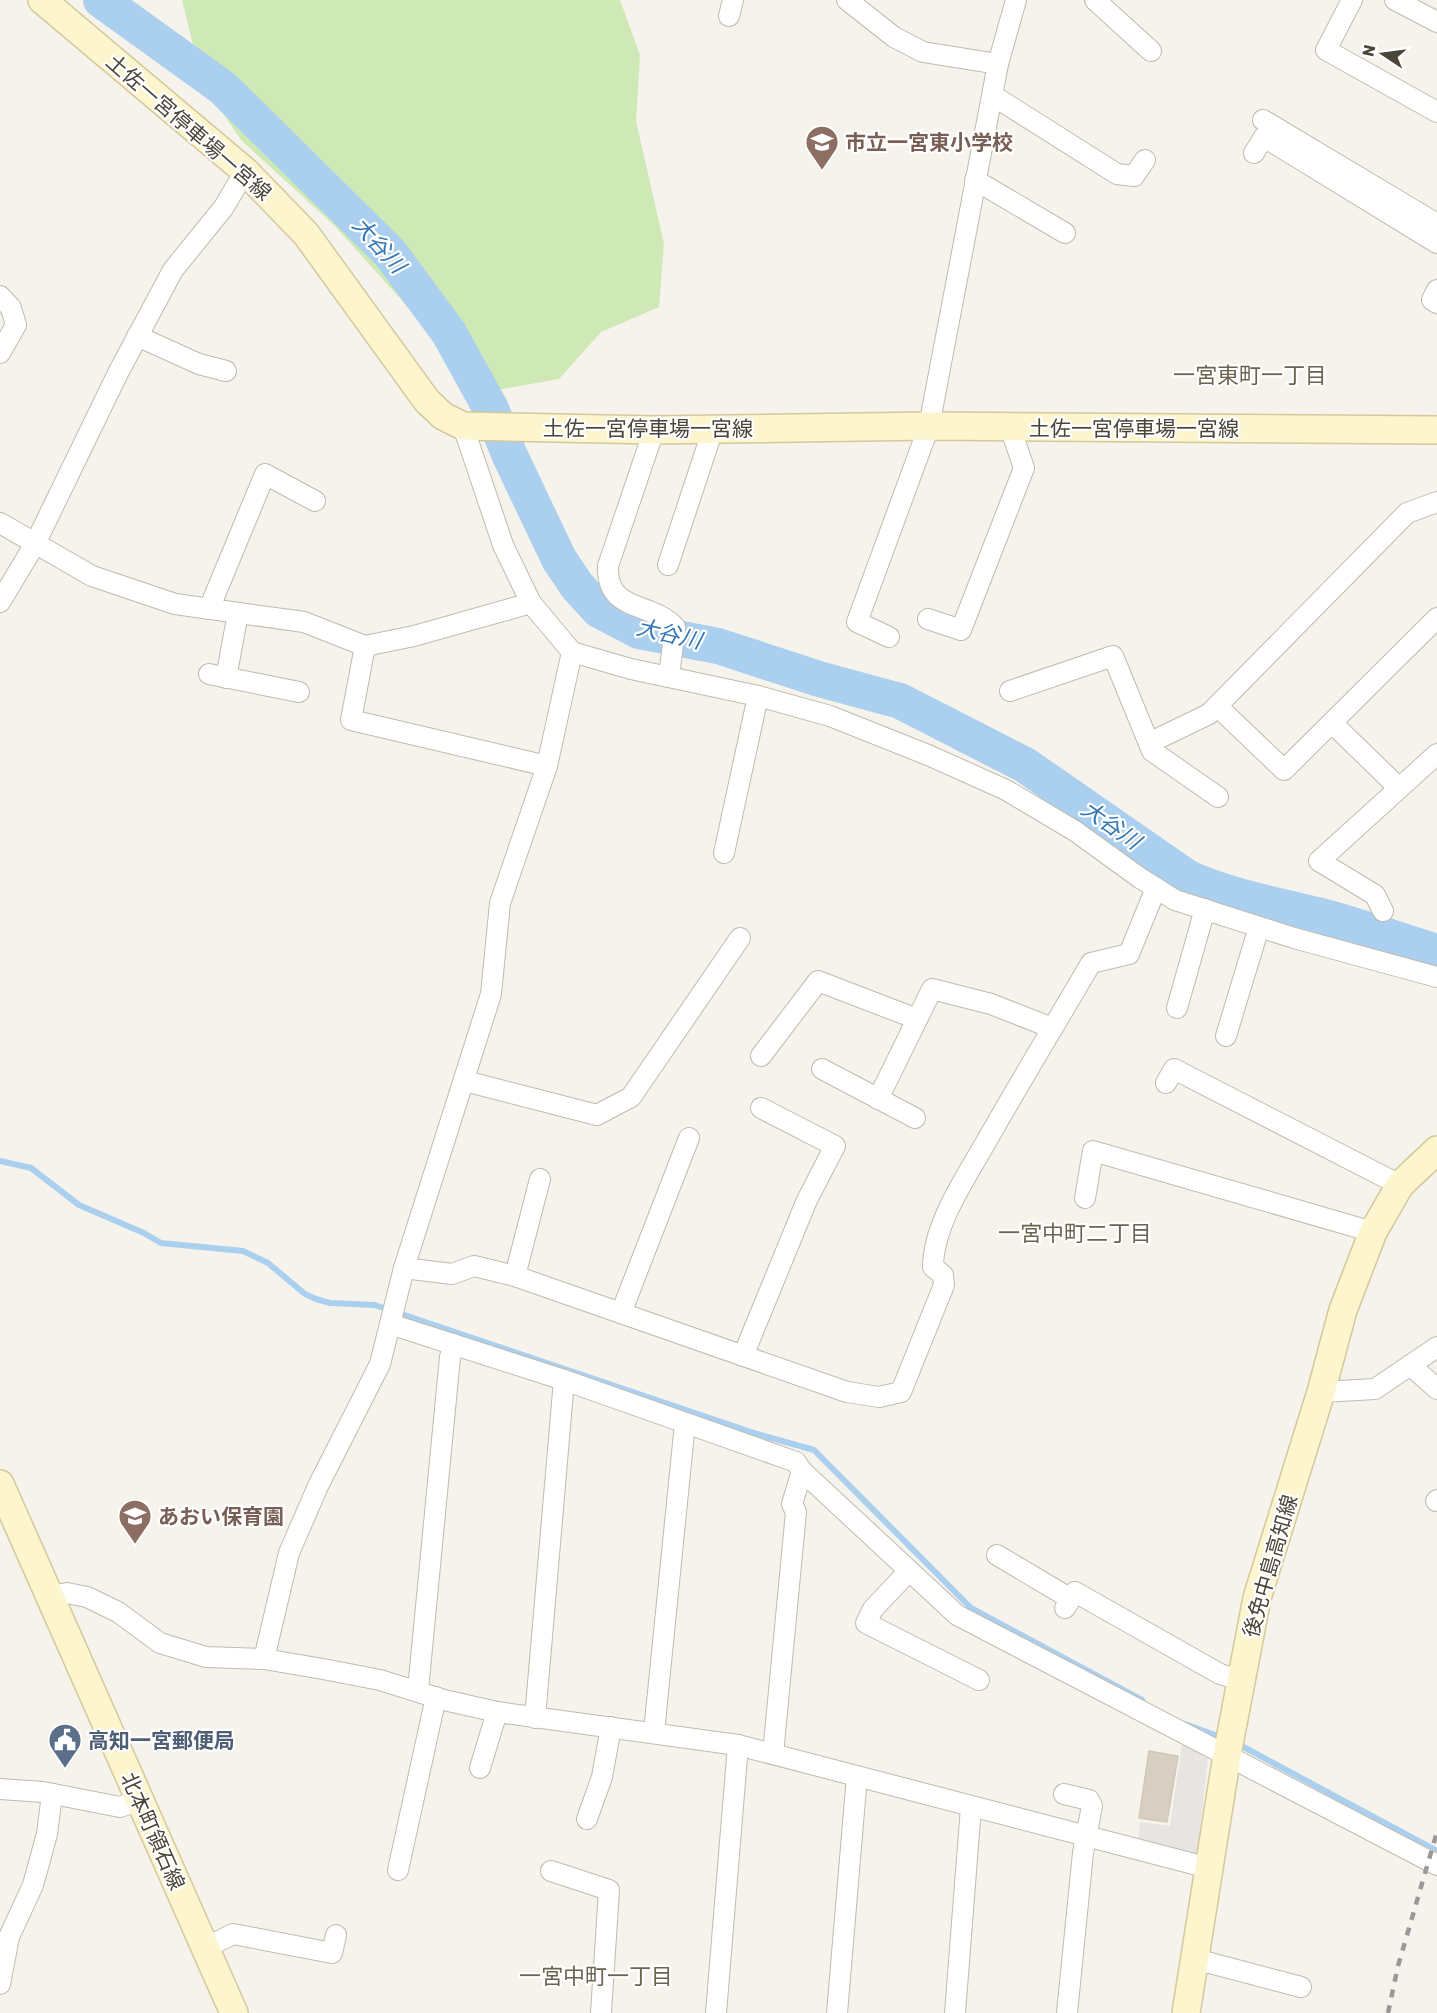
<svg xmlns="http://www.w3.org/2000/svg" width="1437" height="2013" viewBox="0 0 1437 2013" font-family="Rubik,'Noto Sans JP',sans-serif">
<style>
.green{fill:#cee8b6}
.parking{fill:#e7e5e2}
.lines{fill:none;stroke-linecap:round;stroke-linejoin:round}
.stream{stroke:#aacfef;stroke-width:6}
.river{stroke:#aacfef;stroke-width:36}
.building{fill:#d7cfc1;stroke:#d1c8b4;stroke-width:1.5}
.minor-casing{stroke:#c1bbae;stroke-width:22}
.secondary-casing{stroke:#d4c89c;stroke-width:30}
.minor{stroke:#fff;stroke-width:20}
.secondary{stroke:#fdf5cd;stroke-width:27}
.rail{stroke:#999;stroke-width:4.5;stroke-dasharray:8 8;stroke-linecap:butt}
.labels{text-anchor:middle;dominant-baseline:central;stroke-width:4.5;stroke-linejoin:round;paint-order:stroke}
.street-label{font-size:21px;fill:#4a4439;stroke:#fff}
.education-label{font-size:21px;font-weight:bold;fill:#785e54;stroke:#fff;text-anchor:start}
.service-label{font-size:21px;font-weight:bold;fill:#4e5e75;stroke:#fff;text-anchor:start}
.water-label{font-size:22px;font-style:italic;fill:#3376b4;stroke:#fff}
.neighbourhood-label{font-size:22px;fill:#6c6350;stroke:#fff}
</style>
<rect width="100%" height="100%" fill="#f5f3eb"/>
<polygon class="green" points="182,0 620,0 640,55 636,121 664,244 659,307 601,332 559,379 497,390 447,351 335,226 242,141 203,85"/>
<polygon class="parking" points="1182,1743 1208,1758 1197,1858 1137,1845 1140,1822 1170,1826"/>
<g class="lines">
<g class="stream">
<polyline points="0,1161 31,1168 79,1205 144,1233 161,1243 243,1251 268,1263 305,1294 316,1299 330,1303 375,1305 757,1434 814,1450 971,1608 1142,1700"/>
<polyline points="1185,1724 1223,1738"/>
<polyline points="1236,1743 1437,1851"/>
</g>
<path class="river" d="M101,0L223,88L390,253L449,333L491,409L510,456L559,559L577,586L599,610L639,631L718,646L819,679L900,701L1025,765L1188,878C1230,897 1273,904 1317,915C1357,925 1397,940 1437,952"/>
</g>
<polygon class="building" points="1149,1751 1178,1756 1167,1822 1139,1818"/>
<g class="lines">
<g class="minor-casing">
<g id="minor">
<polyline points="847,0 894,37 923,52 998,64"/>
<polyline points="1095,0 1151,51"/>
<polyline points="1352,0 1326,50 1437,112"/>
<polyline points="1395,0 1437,22"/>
<polyline points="729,16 733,0"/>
<polyline points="992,95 1117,174 1134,176 1145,160"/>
<polyline points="1263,120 1437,224"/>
<polyline points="1254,153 1264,137 1437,243"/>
<polyline points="975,180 1065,233"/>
<polyline points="1437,290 1432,300 1437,303"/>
<polyline points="0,296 11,308 16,325 0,353"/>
<polyline points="137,336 199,364 226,371"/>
<polyline points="463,426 503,545 531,603 572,652 631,669 758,696 830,716 928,755 1006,790 1075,831 1140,878 1175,900 1294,938 1437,977"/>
<path d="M654,430L608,566C606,613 651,601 675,627L669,677"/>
<polyline points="0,523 92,576 175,604 304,622 365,646 414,636 531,603"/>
<polyline points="668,565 713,429"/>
<polyline points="0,602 35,544 118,373 173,270 224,207 245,171"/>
<polyline points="209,609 265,474 315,501"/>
<polyline points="928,619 961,630 1024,468 1010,427"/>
<polyline points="889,637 857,622 929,426 998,64 1016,0"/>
<polyline points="365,646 351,720 547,766"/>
<polyline points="209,674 299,692"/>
<polyline points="226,678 238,613"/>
<polyline points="1010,691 1113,656 1152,751 1218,797"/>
<polyline points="1217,706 1284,770 1437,618"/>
<polyline points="1332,723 1398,787"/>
<polyline points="1149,743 1209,714 1407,513 1437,502"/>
<polyline points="724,853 758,696"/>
<polyline points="1383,911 1375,895 1319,861 1437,754"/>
<polyline points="1177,1008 1205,909"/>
<polyline points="1226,1036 1259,927"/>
<polyline points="761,1056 818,981 917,1019"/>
<polyline points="822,1069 915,1118"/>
<polyline points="465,1081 597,1115 631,1097 740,938"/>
<polyline points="1166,1083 1174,1069 1400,1185"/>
<polyline points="878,1099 932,989 991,1004 1052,1028"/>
<polyline points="1085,1198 1093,1151 1373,1232"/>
<polyline points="404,1268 491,994 500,903 547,766 572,652"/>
<polyline points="515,1276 540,1179"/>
<polyline points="621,1313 689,1138"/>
<polyline points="390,1324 564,1380 796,1462 802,1471 792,1504 796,1512 773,1754"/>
<polyline points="743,1356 807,1200 835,1146 761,1108"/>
<polyline points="1410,1365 1437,1389"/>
<polyline points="1321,1392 1375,1389 1437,1347"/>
<polyline points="802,1471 957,1615 1437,1865"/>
<polyline points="1436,1501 1437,1500"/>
<polyline points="997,1555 1071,1599"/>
<polyline points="909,1571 873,1609 866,1623 979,1680"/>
<polyline points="48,1597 67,1593 87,1597 118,1612 160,1643 206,1657 264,1659 323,1669 380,1680 444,1700 497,1712 738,1745 1209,1868"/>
<polyline points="1065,1608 1075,1592 1220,1674 1240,1680"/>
<path d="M264,1659L289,1553L318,1486L380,1364L404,1268L452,1274L474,1266L515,1276L847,1392L879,1397L901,1392L944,1285L943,1275L933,1267C933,1225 966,1177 986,1142C1020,1082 1056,1023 1091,963L1129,954L1156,888"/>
<polyline points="418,1690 450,1357 454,1344"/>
<polyline points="535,1718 564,1380"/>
<polyline points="654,1732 685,1423"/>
<polyline points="480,1768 497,1712"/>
<polyline points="0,1789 43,1792 120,1807 139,1800"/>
<polyline points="1064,1794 1089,1800 1092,1806 1083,1853 1067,2013"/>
<polyline points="587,1819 602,1777 611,1727"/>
<polyline points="398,1870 436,1697"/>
<polyline points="551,1871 609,1890 601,2013"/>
<polyline points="205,1948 233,1934 332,1953 336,1935"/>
<polyline points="1195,1959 1301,1987"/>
<polyline points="0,1984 9,1937 33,1885 47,1834 52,1794"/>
<polyline points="716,2013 738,1745"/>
<polyline points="837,2013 857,1776"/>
<polyline points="955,2013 971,1807"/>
</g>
</g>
<g class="secondary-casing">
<g id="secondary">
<polyline points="42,0 245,171 306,234 427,401 443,416 463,426 654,430 929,426 1437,430"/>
<polyline points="0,1484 234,2013"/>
<polyline points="1186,2013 1227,1755 1257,1598 1321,1392 1343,1310 1373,1232 1400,1185 1437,1150"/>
</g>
</g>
<use href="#minor" class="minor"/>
<use href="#secondary" class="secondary"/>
<polyline class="rail" points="1388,2013 1398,1966 1437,1832"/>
</g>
<defs>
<g id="school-pin" transform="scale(1.725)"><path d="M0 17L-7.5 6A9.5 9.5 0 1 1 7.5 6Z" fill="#8d6e63" stroke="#fff"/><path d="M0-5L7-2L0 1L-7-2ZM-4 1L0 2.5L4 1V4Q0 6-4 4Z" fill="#fff"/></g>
<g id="civic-pin" transform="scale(1.725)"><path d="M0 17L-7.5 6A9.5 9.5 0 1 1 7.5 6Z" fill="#5c6f8a" stroke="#fff"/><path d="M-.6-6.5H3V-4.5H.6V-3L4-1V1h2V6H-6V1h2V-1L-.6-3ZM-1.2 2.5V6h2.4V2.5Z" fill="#fff"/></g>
</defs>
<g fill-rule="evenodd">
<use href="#school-pin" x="822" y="142"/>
<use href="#school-pin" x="135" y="1516"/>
<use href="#civic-pin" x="65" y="1740"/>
</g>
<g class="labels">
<g class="street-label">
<text transform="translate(189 127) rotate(41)">土佐一宮停車場一宮線</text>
<text x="648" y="428">土佐一宮停車場一宮線</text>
<text x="1134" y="428">土佐一宮停車場一宮線</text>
<text transform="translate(1270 1566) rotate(-74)">後免中島高知線</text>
<text transform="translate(153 1831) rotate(66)">北本町領石線</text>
</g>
<g class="education-label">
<text x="845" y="142">市立一宮東小学校</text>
<text x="158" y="1516">あおい保育園</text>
</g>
<g class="service-label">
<text x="88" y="1740">高知一宮郵便局</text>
</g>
<g class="water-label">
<text transform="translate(379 245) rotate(48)">大谷川</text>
<text transform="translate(669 634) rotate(13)">大谷川</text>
<text transform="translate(1111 825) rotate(35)">大谷川</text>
</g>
<g class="neighbourhood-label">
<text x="1250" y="375">一宮東町一丁目</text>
<text x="1075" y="1233">一宮中町二丁目</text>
<text x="596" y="1976">一宮中町一丁目</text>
</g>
</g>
<g transform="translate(1383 54) rotate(283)" stroke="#ffffff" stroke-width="4.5" paint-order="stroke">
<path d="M0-4.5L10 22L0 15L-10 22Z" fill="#4a4439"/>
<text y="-9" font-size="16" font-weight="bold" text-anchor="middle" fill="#4a4439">N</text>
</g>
</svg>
